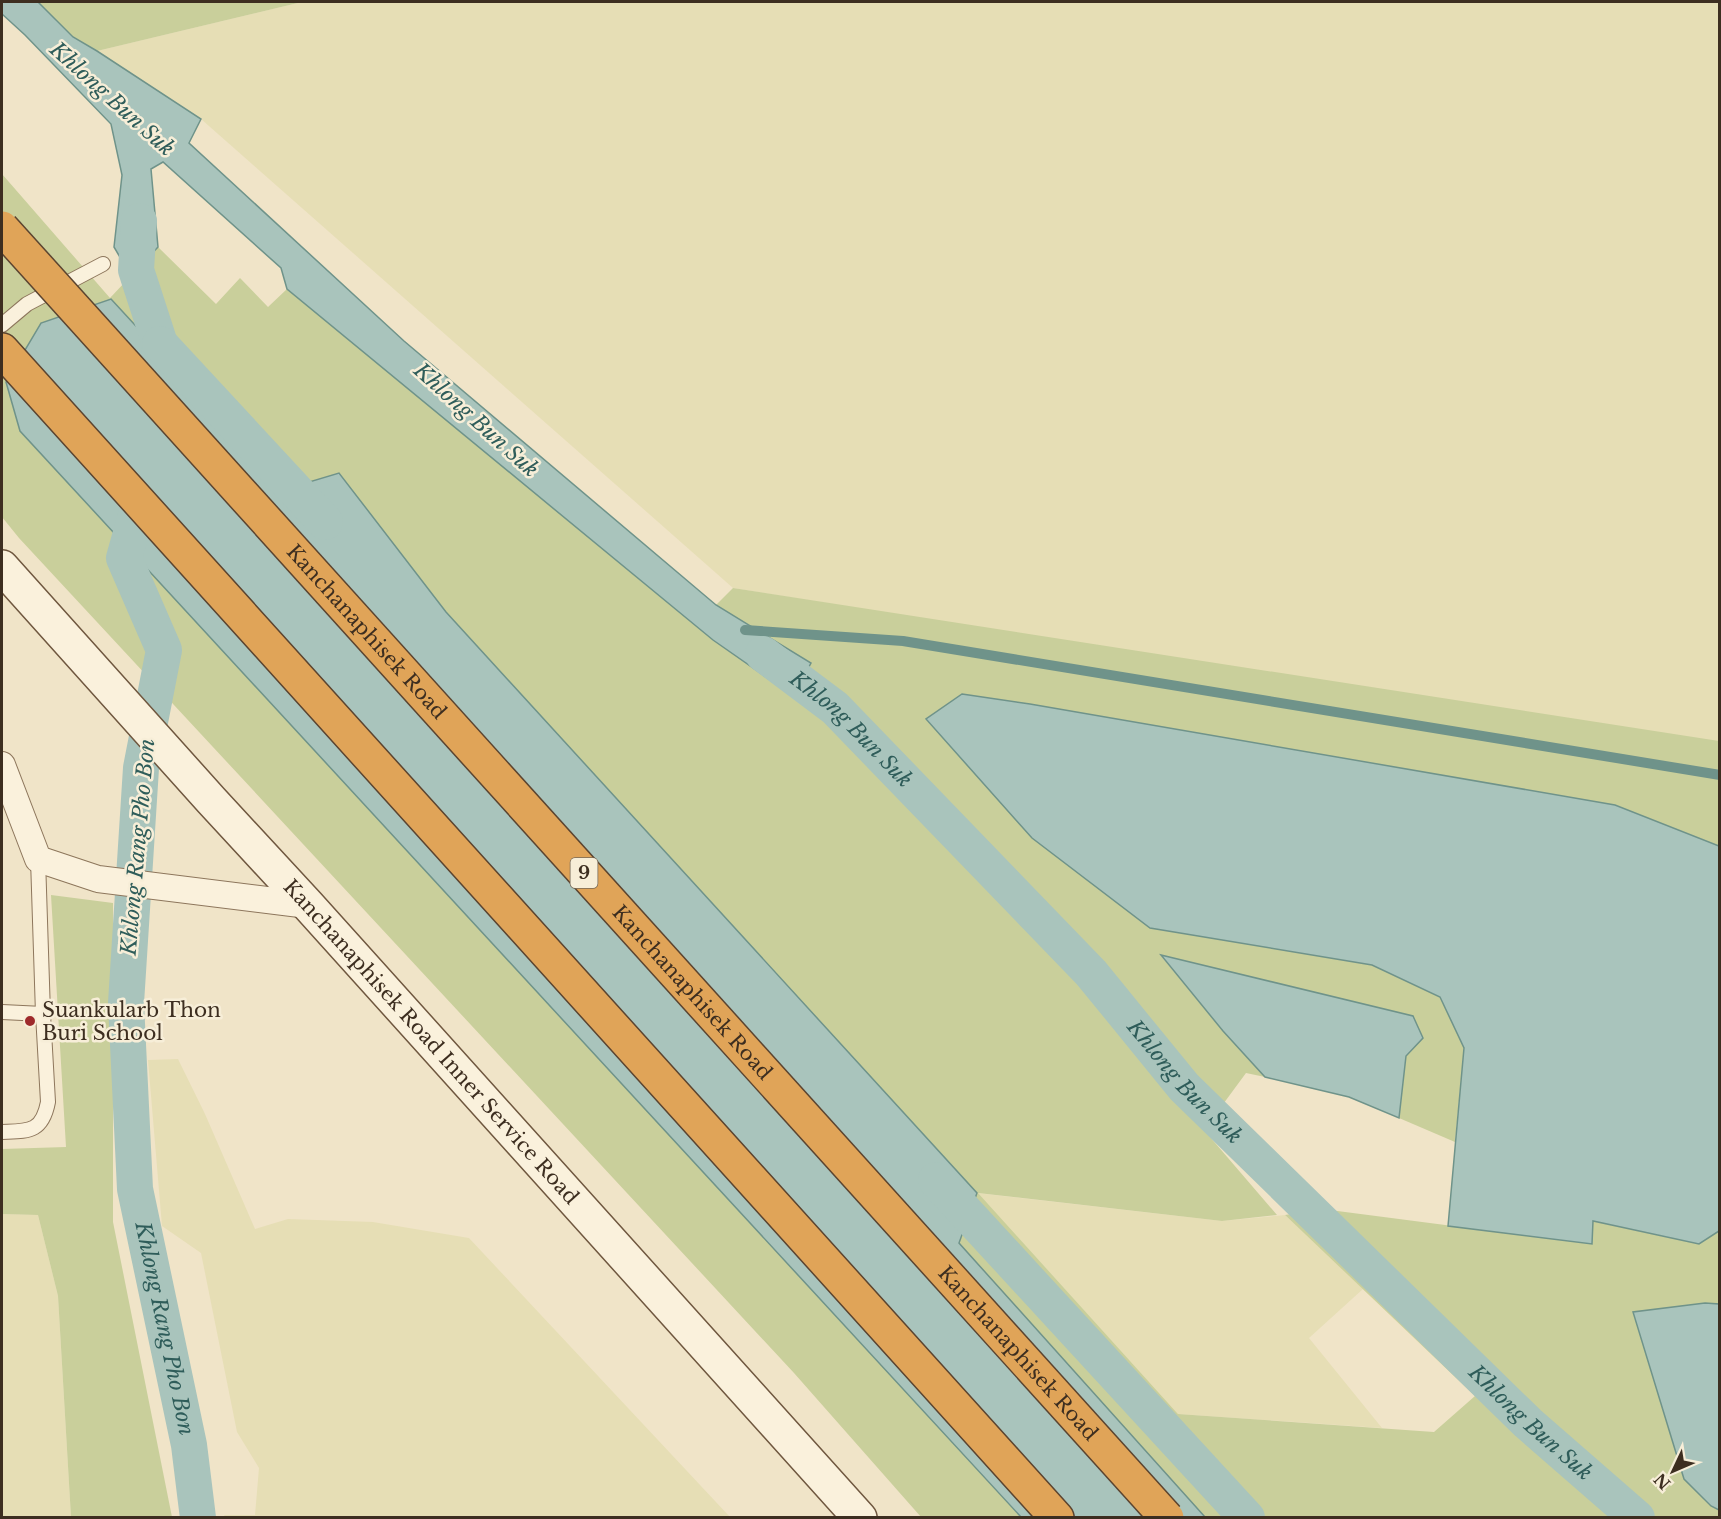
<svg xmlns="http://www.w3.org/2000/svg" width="1721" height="1519" viewBox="0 0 1721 1519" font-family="'Libre Baskerville',serif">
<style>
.farmland{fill:#e6deb5}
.green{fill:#c9cf9b}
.water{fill:#a9c4bc;stroke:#6f938a;stroke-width:1.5}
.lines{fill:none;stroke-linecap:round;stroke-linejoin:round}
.stream{stroke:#6f938a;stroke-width:10}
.canal{stroke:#a9c4bc;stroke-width:36}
.lane-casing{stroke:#8d765c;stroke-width:16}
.street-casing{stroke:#8d765c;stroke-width:28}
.secondary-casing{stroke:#6f573f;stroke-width:36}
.highway-casing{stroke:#5b4430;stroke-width:36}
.lane{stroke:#faf1dc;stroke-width:14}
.street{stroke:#faf1dc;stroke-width:26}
.secondary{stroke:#faf1dc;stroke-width:33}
.highway{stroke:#e0a458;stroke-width:33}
.highway-bridge-casing{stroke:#5b4430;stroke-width:36;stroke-linecap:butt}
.highway-bridge{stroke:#e0a458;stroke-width:33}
.poi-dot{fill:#9e2a2b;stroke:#f7eed8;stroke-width:2}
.labels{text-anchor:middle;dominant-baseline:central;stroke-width:5;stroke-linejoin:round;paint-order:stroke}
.shield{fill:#f7eed8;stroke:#756857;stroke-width:1.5}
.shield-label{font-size:18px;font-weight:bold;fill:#3d2e20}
.street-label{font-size:20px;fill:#3d2e20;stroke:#f7eed8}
.poi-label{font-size:20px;fill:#3d2e20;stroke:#f7eed8;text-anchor:start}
.water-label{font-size:21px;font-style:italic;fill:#2f5d5a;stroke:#f7eed8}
</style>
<rect width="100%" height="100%" fill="#f0e4c8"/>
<g class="farmland">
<polygon points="302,2 1719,2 1719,742 1088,645 733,588 201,119 97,51"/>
<polygon points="178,1059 205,1114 255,1229 288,1219 373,1222 469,1238 730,1517 225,1517 224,1515 255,1515 259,1468 237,1432 201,1253 162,1226 148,1060"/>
<polygon points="977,1193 1222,1221 1285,1215 1363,1289 1309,1338 1382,1428 1178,1414"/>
<polygon points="2,1214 38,1215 58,1296 71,1517 2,1518"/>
</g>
<g class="green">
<polygon points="38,2 302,2 97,51 73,37"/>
<polygon points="2,174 110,298 158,247 216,304 240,278 268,307 287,289 713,640 811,663 716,605 733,588 1719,741 1719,846 1615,805 1030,704 962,694 1150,928 1372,965 1440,997 1464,1048 1455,1142 1399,1118 1406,1056 1423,1038 1161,956 1223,1031 1265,1077 1246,1073 1204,1130 1277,1215 1222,1221 978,1193 1178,1414 1434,1432 1475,1396 1285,1215 1322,1209 1592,1244 1592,1221 1699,1244 1719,1231 1719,1304 1705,1303 1711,1506 1719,1510 1719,1517 921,1517 794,1373 19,538 2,517"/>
<polygon points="51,895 113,903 113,1222 172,1517 71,1517 58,1296 38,1215 2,1214 2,1149 66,1147"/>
</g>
<g class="water">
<polygon points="2,2 38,2 73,37 97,51 201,119 189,143 404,341 716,605 811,663 793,696 713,640 287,289 281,268 163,162 151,169 158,247 131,276 114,247 122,175 111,124 25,35 2,14"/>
<polygon points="111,299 286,489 339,473 446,612 977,1193 959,1243 1205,1517 1021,1517 20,431 6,382 41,323"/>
<polygon points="962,694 1030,704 1615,805 1719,846 1719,1231 1699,1244 1593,1221 1592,1244 1448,1226 1464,1048 1440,997 1372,965 1150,928 1032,838 926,719"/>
<polygon points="1161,955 1413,1016 1423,1038 1406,1056 1399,1118 1349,1097 1265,1077 1223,1031"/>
<polygon points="1705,1303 1719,1304 1719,1510 1711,1506 1684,1479 1633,1312"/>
</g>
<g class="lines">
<polyline class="stream" points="745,630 903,641 1720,775"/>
<g class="canal">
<polyline points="139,221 136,270 160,344 158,369"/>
<polyline points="160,344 325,522"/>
<path id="s1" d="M140,501L124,558L164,650L141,768L126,1003L135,1189L189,1445L198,1518"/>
<path id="s2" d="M763,654L835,708L1091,973L1184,1087L1528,1423L1637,1518"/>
<polyline points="936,1180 1247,1518"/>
</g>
<g class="lane-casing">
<g id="lane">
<polyline points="2,325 27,304 103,264"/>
<polyline points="2,1012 43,1014"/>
<path d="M2,1132C28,1131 42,1133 48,1102L43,1014L38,859"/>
</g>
</g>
<g class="street-casing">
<polyline id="street" points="2,765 38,859 98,879 308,905"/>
</g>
<g class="secondary-casing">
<g id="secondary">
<path id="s3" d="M2,567L211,800L308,905L860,1518"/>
</g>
</g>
<g class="highway-casing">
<polyline id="highway" points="2,350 1057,1518"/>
</g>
<use href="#lane" class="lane"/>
<use href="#street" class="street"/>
<use href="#secondary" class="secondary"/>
<use href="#highway" class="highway"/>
<g class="highway-bridge-casing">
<g id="highway-bridge">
<path id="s4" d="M2,228L1167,1518"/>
</g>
</g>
<use href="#highway-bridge" class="highway-bridge"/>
</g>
<circle class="poi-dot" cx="30" cy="1021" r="6"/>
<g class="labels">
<rect class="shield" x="570.5" y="858" width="27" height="30" rx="4.5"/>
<g class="shield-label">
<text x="584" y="873">9</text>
</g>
<g class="street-label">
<text stroke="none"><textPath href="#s4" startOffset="544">Kanchanaphisek Road</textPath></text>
<text stroke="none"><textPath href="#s4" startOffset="1030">Kanchanaphisek Road</textPath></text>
<text stroke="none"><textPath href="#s3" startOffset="640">Kanchanaphisek Road Inner Service Road</textPath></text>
<text stroke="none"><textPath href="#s4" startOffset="1516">Kanchanaphisek Road</textPath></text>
</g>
<g class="poi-label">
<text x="42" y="1010">Suankularb Thon<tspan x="42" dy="23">Buri School</tspan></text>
</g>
<g class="water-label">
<text transform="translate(112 99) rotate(42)">Khlong Bun Suk</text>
<text transform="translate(476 420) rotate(42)">Khlong Bun Suk</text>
<text stroke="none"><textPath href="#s2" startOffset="116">Khlong Bun Suk</textPath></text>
<text transform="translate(138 847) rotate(-85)">Khlong Rang Pho Bon</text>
<text stroke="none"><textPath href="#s2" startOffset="602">Khlong Bun Suk</textPath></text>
<text stroke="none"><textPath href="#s1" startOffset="844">Khlong Rang Pho Bon</textPath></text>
<text stroke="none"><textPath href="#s2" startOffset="1088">Khlong Bun Suk</textPath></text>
</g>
</g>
<rect width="1721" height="1519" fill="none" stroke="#3d2e20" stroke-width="6"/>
<g transform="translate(1673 1471) rotate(226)" stroke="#f7eed8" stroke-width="4.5" paint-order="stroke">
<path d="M0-4.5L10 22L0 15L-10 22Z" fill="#3d2e20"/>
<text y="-9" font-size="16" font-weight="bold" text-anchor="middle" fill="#3d2e20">N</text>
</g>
</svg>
